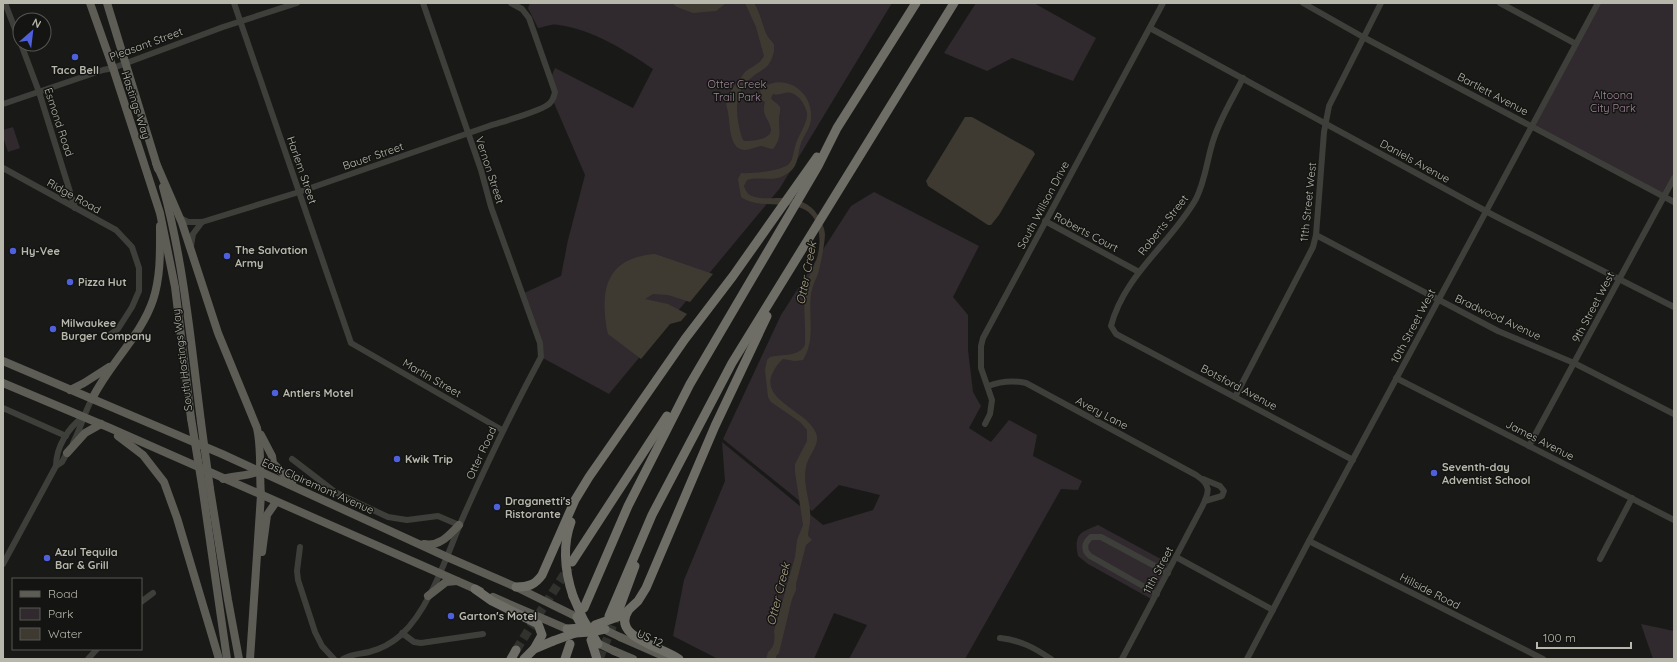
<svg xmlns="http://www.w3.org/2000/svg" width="1677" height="662" viewBox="0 0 1677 662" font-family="Quicksand,sans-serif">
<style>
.green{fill:#30292e}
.water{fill:#3e3a32}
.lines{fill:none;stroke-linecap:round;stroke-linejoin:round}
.highway-tunnel{stroke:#31322e;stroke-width:9;stroke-dasharray:9 4.5;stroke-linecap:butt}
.minor{stroke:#3e3e3a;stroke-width:6}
.major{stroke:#5d5d56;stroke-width:8}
.highway{stroke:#6f6e66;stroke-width:9}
.major-bridge{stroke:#5d5d56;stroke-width:8}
.highway-bridge{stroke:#6f6e66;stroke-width:9}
.poi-dot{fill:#4e60dc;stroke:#141513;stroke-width:1.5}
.labels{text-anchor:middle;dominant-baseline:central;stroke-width:3;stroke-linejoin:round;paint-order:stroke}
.street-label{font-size:11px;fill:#b8b7ac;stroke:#141513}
.poi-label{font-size:11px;font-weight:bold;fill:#b8b7ac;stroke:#141513;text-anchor:start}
.park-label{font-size:11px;fill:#a08699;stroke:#141513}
.water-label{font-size:12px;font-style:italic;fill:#aea288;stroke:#141513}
</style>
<rect width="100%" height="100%" fill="#191a18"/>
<g class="green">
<path d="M530,3H892L780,188L609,394L541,357L540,343L522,294L561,276L568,240L585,175L554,103L552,75L555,68L633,108L653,69C625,50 593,30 559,25C553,23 544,27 538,28L528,8Z"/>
<polygon points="976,3 1034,3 1096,38 1073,81 1012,58 987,71 944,53"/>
<polygon points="1598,3 1674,3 1674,178 1664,196 1531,126"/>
<polygon points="13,127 20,148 8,152 3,137 3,130"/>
<polygon points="874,192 979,246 953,297 968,315 968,350 973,392 981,406 969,428 991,442 1009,420 1037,435 1033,456 1082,481 1078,490 1061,489 965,659 849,659 867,625 834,613 814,659 718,659 673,636 684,580 725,481 722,442 823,525 873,510 880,495 839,485 812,511 723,439 781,315 851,206"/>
<path d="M1098,525L1172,565L1153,600L1088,564L1078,556C1074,534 1079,533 1098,525Z"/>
<polygon points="1641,624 1674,631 1674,659 1653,659"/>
</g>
<g class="water">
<polygon points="672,3 726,3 716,11 693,13 677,7"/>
<path d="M745,3H754C761,14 762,26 768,37C770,40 773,42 774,45C774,47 774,49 774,51C770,70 762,68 751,78C732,93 736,118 742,138L744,141C751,141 772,140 771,129C769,118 761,116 765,102L762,100L760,90C782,71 813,90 811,118C811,127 804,135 801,143C796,158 800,168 783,176C772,182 759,176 747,180L744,186C748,203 770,197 784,198C795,198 806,202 814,210C819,216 825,227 825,235C824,248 821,262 818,274C815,281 812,287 811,294C808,317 816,338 803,360L795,361L783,359C778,363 775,368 772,374C761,401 808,411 816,433C821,445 808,455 806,467C802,485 812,503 810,521C810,526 808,530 808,536L812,540L806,545L796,584V590L792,599L779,653L776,656V659H766L768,652C775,647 775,638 774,631L795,557L797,540L803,525L795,472V464L807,441V430L800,422L771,402L768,397L765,370L767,360L770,357C782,354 799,357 805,345C806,327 803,308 805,290C807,279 813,269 817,258C822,241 821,215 801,208C782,201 758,209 741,197L738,179L741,173C751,174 781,171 789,164C793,160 793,153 795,147C797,136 808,124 807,113C806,108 802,100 798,97C786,87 783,97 773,94L771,98C773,102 778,103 780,107C781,110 779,115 779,119C779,133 782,137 773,149C768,149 765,146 761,146C754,147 747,152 740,149C729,144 730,122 728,112C727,107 725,102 727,97C727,95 743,75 745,72C752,66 759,65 764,56L756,27Z"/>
<polygon points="965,117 972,117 1033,151 1035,154 999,215 991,225 988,225 928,186 926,181"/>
<path d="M655,254L713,274L690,302L668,295L653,294L645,299L668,304L687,314L681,321L670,324L641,359L608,334C600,292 604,258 655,254Z"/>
</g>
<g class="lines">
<g class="highway-tunnel">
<polyline points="516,650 569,567"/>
<polyline points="599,659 618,612"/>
</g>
<g class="minor">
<polyline points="5,3 20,42"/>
<polyline points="234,3 351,343 502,430"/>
<polyline points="1303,3 1363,37 1674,202"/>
<polyline points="1500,3 1576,44"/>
<polyline points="1150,28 1493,215 1674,307"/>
<polyline points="21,44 39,92 75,208"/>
<path d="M1243,78C1233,98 1221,117 1214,138C1207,158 1206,179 1196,199C1171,243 1124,275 1111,326L1116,334L1353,460"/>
<polyline points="3,104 103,70 113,68 223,27 297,3"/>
<polyline points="3,168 116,230 132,247 139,268 139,291 132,307 118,329 108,336"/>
<path d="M180,218L188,222H202L299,192L489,126C501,122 543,111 550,103C554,99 554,96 555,92L529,18L522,9L511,3"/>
<polyline points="1045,221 1139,272"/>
<polyline points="1316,235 1498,331 1574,363 1674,414"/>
<polyline points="191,246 193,234 202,222"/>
<polyline points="1396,378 1674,520"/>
<path d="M988,386C1001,381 1013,380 1026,383L1196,475C1211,485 1210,491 1202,507L1122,659"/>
<polyline points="1235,397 1313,247 1316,235 1324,132 1329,106 1381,3"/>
<polyline points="3,408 66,436"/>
<polyline points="985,424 990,414 992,400 981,368 981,346 983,338 1163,3"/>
<path d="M73,443C81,428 84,413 92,399"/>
<polyline points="1529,446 1674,178"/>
<polyline points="292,459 335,492 388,517 407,520 438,516 459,525"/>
<polyline points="56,466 62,462 68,451"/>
<polyline points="1203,479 1220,486 1224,491 1222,496 1205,501"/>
<polyline points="1309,541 1543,659"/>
<polyline points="300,547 297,571 298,580 315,632 322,646 334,659"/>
<polyline points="1176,557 1273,610"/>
<polyline points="1600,559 1632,498"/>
<path d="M3,564L56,466C56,447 68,428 83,417"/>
<path d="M1157,594L1090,556C1083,550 1084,543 1091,537H1101L1168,573"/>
<polyline points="141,602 153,593"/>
<polyline points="402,633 414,642 421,643 483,634"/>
<path d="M1000,638C1020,640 1035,648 1051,659"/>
<polyline points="88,659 97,649"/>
<path d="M343,659C351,654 360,654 369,652C381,649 392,643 401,635C431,608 448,551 464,515C488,461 513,409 541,357L540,343L491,207L481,170L423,3"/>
<polyline points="1247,659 1309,541 1598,3"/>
</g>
<g class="major">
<polyline points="90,3 113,68 160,213 175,287 191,418"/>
<polyline points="107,3 158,169"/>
<path d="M156,163L182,223L218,333L257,428C262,450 259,472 261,495L250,659"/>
<path d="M163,187C184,264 191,343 201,422"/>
<polyline points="3,361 222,454 447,557 516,587 577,617"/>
<polyline points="3,383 110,428 480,591"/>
<polyline points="70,390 84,383 109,367"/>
<path d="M92,399C109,364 141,336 153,300C161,276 160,250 160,226"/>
<polyline points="261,435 272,456 273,463 292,483"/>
<polyline points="118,436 143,455 164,482 177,518 219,659"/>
<polyline points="67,453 85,433 101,424"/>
<path d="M223,479C235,475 248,477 259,471"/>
<polyline points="202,485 227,659"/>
<polyline points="210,489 228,600 239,659"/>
<path d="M424,544C440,547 449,535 459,525"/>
<polyline points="262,552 267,515 276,502"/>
<polyline points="428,596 446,582 457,581"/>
<polyline points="493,597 567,629"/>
<polyline points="620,637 670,659"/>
<polyline points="614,651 633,659"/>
</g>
<g class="highway">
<path d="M571,522C562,546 565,572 573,596"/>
<polyline points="572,562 667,416"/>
<path d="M516,587C528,587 535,585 542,575L575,500L589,477L685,339L733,276L817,157"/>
<polyline points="475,589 492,601 538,624 542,635 534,649"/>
<polyline points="584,608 628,506 690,384 818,166 837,128 916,3"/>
<path d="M628,611C611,637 663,647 679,659"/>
<polyline points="618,612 635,566"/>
<polyline points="623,615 638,601 646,588 715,426 767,316"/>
<polyline points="609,616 652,515 732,363 954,3"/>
<polyline points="575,633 591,632 583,619"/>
<polyline points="511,659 516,650"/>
<polyline points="524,659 534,649 553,641"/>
<polyline points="565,659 570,644"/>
</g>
<g class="major-bridge">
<polyline points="191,418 202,485"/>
<polyline points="201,422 210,489"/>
<polyline points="599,627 620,637"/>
<polyline points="593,641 614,651"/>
</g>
<g class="highway-bridge">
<polyline points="573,596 583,619"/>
<polyline points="595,625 623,615"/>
<polyline points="567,629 583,628 577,617"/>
<polyline points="591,640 597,659"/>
<polyline points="553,641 575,633"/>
<polyline points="598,644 591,632 605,629"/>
</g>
</g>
<g class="poi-dot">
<circle cx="75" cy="57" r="4"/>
<circle cx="13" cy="251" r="4"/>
<circle cx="227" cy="256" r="4"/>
<circle cx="70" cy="282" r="4"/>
<circle cx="53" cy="329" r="4"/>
<circle cx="275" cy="393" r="4"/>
<circle cx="397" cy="459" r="4"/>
<circle cx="1434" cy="473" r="4"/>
<circle cx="497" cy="507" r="4"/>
<circle cx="47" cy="558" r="4"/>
<circle cx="451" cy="616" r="4"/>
</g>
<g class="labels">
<g class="street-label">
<text transform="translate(146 44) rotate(-20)">Pleasant Street</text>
<text transform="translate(1493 94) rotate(28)">Bartlett Avenue</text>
<text transform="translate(136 105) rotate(72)">Hastings Way</text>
<text transform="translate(59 122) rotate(72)">Esmond Road</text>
<text transform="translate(373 156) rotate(-19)">Bauer Street</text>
<text transform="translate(1415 161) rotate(29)">Daniels Avenue</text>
<text transform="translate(302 170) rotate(71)">Harlem Street</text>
<text transform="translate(490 170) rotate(72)">Vernon Street</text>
<text transform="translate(74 196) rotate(29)">Ridge Road</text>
<text transform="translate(1308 202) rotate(-84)">11th Street West</text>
<text transform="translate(1043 205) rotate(-62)">South Willson Drive</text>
<text transform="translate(1163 225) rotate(-52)">Roberts Street</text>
<text transform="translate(1086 232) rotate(28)">Roberts Court</text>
<text transform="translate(1593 307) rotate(-62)">9th Street West</text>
<text transform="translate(1498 317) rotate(25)">Bradwood Avenue</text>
<text transform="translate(1413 326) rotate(-62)">10th Street West</text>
<text transform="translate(182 360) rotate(-97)">South Hastings Way</text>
<text transform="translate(432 378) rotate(30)">Martin Street</text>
<text transform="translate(1239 387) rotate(28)">Botsford Avenue</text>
<text transform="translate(1102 413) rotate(28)">Avery Lane</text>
<text transform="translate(1540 440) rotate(27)">James Avenue</text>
<text transform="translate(481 453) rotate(-65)">Otter Road</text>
<text transform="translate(318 486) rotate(24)">East Clairemont Avenue</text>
<text transform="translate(1158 570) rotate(-62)">11th Street</text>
<text transform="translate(1430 591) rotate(27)">Hillside Road</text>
<text transform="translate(650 638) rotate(24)">US 12</text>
</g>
<g class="poi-label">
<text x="75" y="70" text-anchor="middle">Taco Bell</text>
<text x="235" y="250">The Salvation<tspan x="235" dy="13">Army</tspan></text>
<text x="21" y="251">Hy-Vee</text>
<text x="78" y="282">Pizza Hut</text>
<text x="61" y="323">Milwaukee<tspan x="61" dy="13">Burger Company</tspan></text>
<text x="283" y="393">Antlers Motel</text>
<text x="405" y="459">Kwik Trip</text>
<text x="1442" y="467">Seventh-day<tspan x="1442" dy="13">Adventist School</tspan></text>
<text x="505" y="501">Draganetti's<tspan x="505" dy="13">Ristorante</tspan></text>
<text x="55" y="552">Azul Tequila<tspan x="55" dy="13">Bar &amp; Grill</tspan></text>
<text x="459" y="616">Garton's Motel</text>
</g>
<g class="park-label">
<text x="737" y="84">Otter Creek<tspan x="737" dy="13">Trail Park</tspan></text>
<text x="1613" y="95">Altoona<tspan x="1613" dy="13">City Park</tspan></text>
</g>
<g class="water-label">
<text transform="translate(806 273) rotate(-79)">Otter Creek</text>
<text transform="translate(778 594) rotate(-76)">Otter Creek</text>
</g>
</g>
<rect width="1677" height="662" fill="none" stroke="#b8b7ac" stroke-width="8"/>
<rect x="12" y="578" width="130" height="72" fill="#141513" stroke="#565650"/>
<rect x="20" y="591" width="20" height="6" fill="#5d5d56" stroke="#565650"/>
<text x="48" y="598" font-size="12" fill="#b8b7ac">Road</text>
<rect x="20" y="608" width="20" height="12" fill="#30292e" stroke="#565650"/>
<text x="48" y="618" font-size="12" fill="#b8b7ac">Park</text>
<rect x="20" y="628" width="20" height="12" fill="#3e3a32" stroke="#565650"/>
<text x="48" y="638" font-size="12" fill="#b8b7ac">Water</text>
<g transform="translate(32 32) rotate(28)"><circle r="19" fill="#141513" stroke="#565650"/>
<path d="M0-3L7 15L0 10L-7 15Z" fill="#4e60dc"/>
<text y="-6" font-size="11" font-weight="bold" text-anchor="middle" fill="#b8b7ac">N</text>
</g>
<path d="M1537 642v6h94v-6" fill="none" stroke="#b8b7ac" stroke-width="2"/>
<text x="1543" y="642" font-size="12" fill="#b8b7ac" stroke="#141513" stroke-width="3" paint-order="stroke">100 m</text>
</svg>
